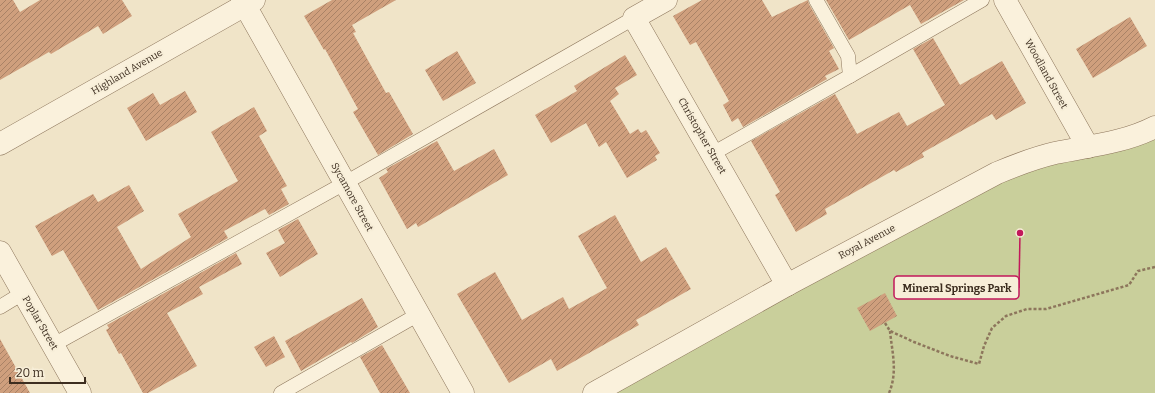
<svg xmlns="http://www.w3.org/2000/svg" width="1155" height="393" viewBox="0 0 1155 393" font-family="Bitter,serif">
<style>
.green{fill:#c9cf9b}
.building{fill:url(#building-hatch)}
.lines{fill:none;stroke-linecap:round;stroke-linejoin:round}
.lane-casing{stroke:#8d765c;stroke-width:15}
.street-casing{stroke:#8d765c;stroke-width:23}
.path{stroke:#8d765c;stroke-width:2.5;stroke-dasharray:3 2;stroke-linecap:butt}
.lane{stroke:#faf1dc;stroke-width:14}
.street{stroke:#faf1dc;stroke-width:22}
.labels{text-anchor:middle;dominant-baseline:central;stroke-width:4;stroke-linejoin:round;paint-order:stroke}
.street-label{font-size:10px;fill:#3d2e20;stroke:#f7eed8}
.leader{fill:none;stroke:#c2185b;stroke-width:1.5}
.callout-dot{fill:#c2185b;stroke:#f7eed8;stroke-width:1.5}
.callout{fill:#f7eed8;stroke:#c2185b;stroke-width:1.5}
.callout-label{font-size:11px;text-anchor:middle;font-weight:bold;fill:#3d2e20}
</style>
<defs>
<pattern id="building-hatch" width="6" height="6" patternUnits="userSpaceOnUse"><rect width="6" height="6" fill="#cf9f7d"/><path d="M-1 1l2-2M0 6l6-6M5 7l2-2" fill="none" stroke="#a98266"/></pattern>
</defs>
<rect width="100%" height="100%" fill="#f0e4c8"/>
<polygon class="green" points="1155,126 1155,393 595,393 981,181"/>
<g class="building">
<polygon points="0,0 13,0 20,12 40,0 122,0 132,16 103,34 98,26 51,54 49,52 0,80"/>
<polygon points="332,0 396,0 352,25 356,32 353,33 386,93 389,92 413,134 378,155 353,112 358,109 325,49 324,50 304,16"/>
<polygon points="702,0 762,0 772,17 808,0 809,4 834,48 829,51 839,69 825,76 827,79 743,127 738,118 732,122 723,105 729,101 696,42 690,45 673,16"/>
<polygon points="826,0 964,0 921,24 910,5 849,40"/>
<polygon points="1130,17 1147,46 1093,78 1076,49"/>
<polygon points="933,38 960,85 1002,61 1026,103 996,120 992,114 922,153 924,157 896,172 894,170 825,209 827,214 796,232 775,195 780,192 751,141 835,94 857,134 899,112 907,126 945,105 913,49"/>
<polygon points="457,51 476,83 443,101 425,70"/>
<polygon points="625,55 637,75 615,88 619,94 610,101 630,134 638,129 641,133 646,130 660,153 655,156 657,160 627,178 606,142 599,147 586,123 551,143 535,115 577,91 574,86"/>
<polygon points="185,91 197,112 146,141 127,108 153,93 160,105"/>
<polygon points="254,107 267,131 259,136 287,186 281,189 289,204 269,215 265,209 224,231 228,238 98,310 63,250 52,256 35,226 93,194 98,202 129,185 144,211 117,227 141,269 191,237 178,214 238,181 211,132"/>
<polygon points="437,141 454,171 494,149 508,175 418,227 416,223 407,229 379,178 388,172 386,169"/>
<polygon points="615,215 641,262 666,247 691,289 636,320 639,325 557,371 551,359 509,383 457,294 495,272 522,320 563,297 569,309 607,288 578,236"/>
<polygon points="298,219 318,254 280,277 266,253 285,243 278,230"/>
<polygon points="236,253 242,264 199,287 203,294 167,313 197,366 148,393 143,393 121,353 119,354 106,330 109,328 107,325"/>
<polygon points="885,293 897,316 870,331 857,308"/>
<polygon points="362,298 378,327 352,343 351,342 301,371 285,341"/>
<polygon points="274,336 285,357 266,367 254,347"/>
<polygon points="0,339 30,393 0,393"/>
<polygon points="382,345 410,393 380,393 360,357"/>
</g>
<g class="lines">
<g class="lane-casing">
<g id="lane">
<polyline points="850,76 982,0"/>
<polyline points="712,154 850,76 848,56 816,0"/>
<polyline points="0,307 23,293"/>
<polyline points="53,345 345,183 634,18"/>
<polyline points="281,393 419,314"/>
</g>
</g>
<g class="street-casing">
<g id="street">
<polyline points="242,0 463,393"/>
<polyline points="666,0 634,18 787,285"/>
<polyline points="1005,0 1088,147"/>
<polyline points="0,144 254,0"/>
<polyline points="0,252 80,393"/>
<path d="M594,393L787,285L997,173C1016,165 1034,158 1055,153C1088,146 1124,143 1155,127"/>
</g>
</g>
<g class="path">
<polyline points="885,323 890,331 914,342 950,356 979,364 984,346 992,328 1006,316 1027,309 1046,309 1129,285 1138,271 1155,267"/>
<path d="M889,393C898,372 892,352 890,331"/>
</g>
<use href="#lane" class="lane"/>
<use href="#street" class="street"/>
</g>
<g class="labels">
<g class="street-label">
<text transform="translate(127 72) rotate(-30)">Highland Avenue</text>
<text transform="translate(1046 74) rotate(61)">Woodland Street</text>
<text transform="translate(702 136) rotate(60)">Christopher Street</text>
<text transform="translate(352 197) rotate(61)">Sycamore Street</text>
<text transform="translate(867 242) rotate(-28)">Royal Avenue</text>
<text transform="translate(40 323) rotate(60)">Poplar Street</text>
</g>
</g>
<path class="leader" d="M1020 233L1019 288"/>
<circle class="callout-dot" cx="1020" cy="233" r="4"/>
<rect class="callout" x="894" y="276" width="125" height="23" rx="4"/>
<g class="callout-label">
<text x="957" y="292">Mineral Springs Park</text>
</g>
<path d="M10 377v6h75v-6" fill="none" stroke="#3d2e20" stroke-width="2"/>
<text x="16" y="377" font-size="12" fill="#3d2e20" stroke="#f7eed8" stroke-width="3" paint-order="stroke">20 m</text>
</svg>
